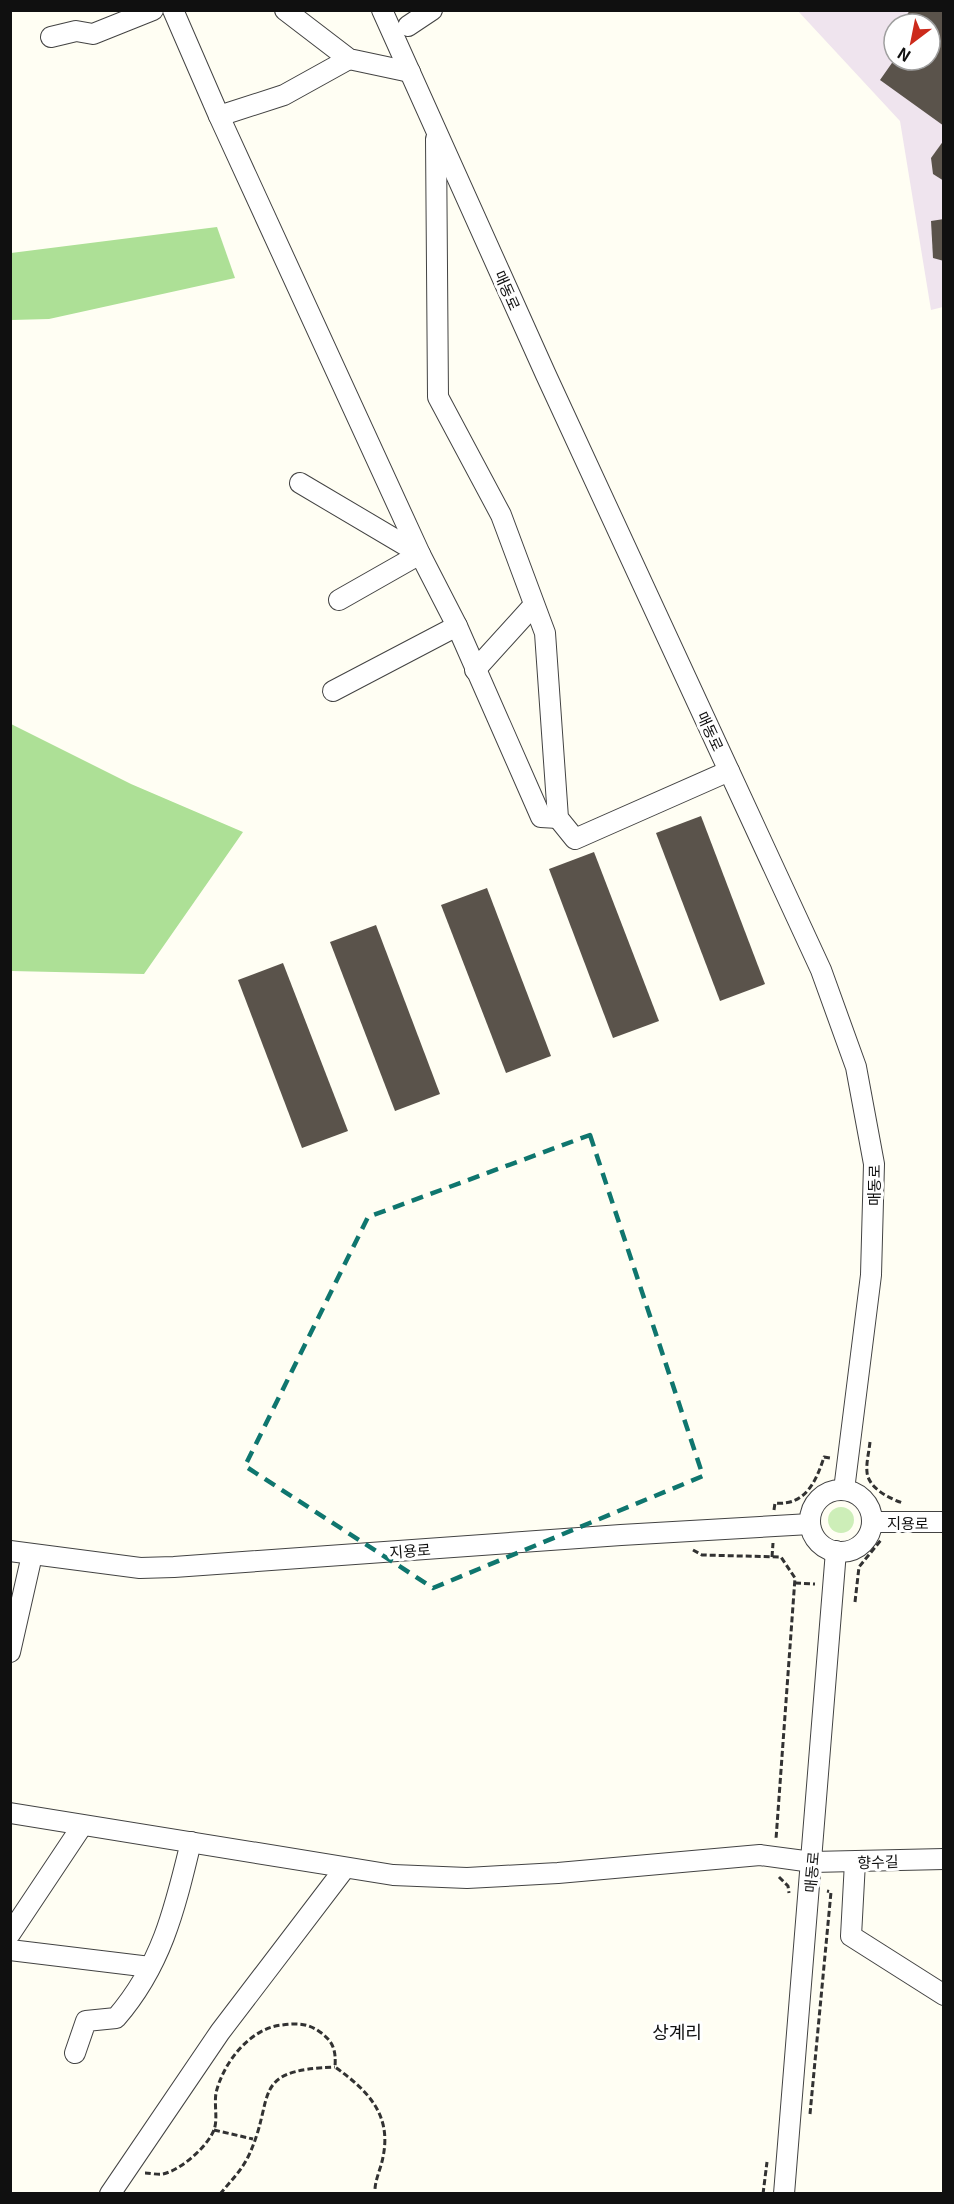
<svg xmlns="http://www.w3.org/2000/svg" width="954" height="2204" viewBox="0 0 954 2204" font-family="Georgia,'Noto Sans KR',serif">
<style>
.industrial{fill:#efe4ee;fill-rule:evenodd}
.green{fill:#cdeeb8}
.forest{fill:#ade096}
.building{fill:#5a534b}
.lines{fill:none;stroke-linecap:round;stroke-linejoin:round}
.minor-casing{stroke:#434343;stroke-width:22}
.path{stroke:#323232;stroke-width:3;stroke-dasharray:6 3;stroke-linecap:butt}
.minor{stroke:#fff;stroke-width:20}
.marked{fill:none;stroke:#0f766e;stroke-width:4.5;stroke-dasharray:12 8;stroke-linejoin:round}
.labels{text-anchor:middle;dominant-baseline:central;stroke-width:6;stroke-linejoin:round;paint-order:stroke}
.street-label{font-size:15px;fill:#101010;stroke:#fff}
.quarter-label{font-size:18px;fill:#101010;stroke:#fff}
</style>
<rect width="100%" height="100%" fill="#fffef3"/>
<path class="industrial" d="M798,11H943V307L931,310L900,121ZM894,24H930V60H894Z"/>
<circle class="green" cx="841" cy="1520" r="13"/>
<g class="forest">
<polygon points="217,227 235,278 49,319 11,320 11,253"/>
<polygon points="11,724 131,784 243,832 144,974 11,971"/>
</g>
<g class="building">
<polygon points="910,10 944,10 944,126 880,80 894,60 930,60 930,24 901,24"/>
<polygon points="944,140 944,181 933,174 931,158"/>
<polygon points="944,219 944,261 933,258 931,221"/>
<polygon points="701,816 765,984 720,1001 656,833"/>
<polygon points="594,852 659,1021 613,1038 549,869"/>
<polygon points="487,888 551,1056 506,1073 441,905"/>
<polygon points="376,925 440,1094 395,1111 330,942"/>
<polygon points="283,963 348,1131 302,1148 238,980"/>
</g>
<g class="lines">
<g class="minor-casing">
<g id="minor">
<polyline points="173,10 219,116 284,95 349,59"/>
<polyline points="285,10 349,59 410,72"/>
<polyline points="382,10 546,375 821,970 856,1067 874,1164 871,1275 844,1490"/>
<polyline points="408,26 432,10"/>
<polyline points="51,37 76,31 93,34 153,10"/>
<polyline points="219,116 420,554 339,600"/>
<polyline points="436,139 438,397 501,515 545,633 558,818 575,839 729,771"/>
<polyline points="300,483 420,554 457,626 541,817 558,818"/>
<polyline points="475,670 533,606"/>
<polyline points="333,691 457,626"/>
<circle cx="841" cy="1521" r="31"/>
<polyline points="872,1522 944,1522"/>
<polyline points="10,1551 140,1568 174,1567 621,1535 810,1524"/>
<polyline points="10,1652 32,1555"/>
<polyline points="10,1813 393,1875 467,1878 558,1873 760,1855 812,1862 944,1859"/>
<polyline points="855,1862 851,1936 944,1995"/>
<polyline points="10,1934 82,1826"/>
<polyline points="10,1950 150,1967"/>
<path d="M75,2053L86,2021L116,2018C162,1965 175,1908 191,1842"/>
<polyline points="110,2194 220,2032 345,1868"/>
<polyline points="784,2194 836,1551"/>
</g>
</g>
<g class="path">
<path d="M870,1442C869,1452 866,1463 867,1472C868,1488 890,1499 903,1503"/>
<path d="M774,1510L775,1503C805,1506 816,1482 824,1457L830,1458"/>
<polyline points="693,1550 702,1555 781,1557 795,1578 776,1839"/>
<polyline points="772,1557 773,1543"/>
<polyline points="795,1583 815,1584"/>
<polyline points="855,1602 859,1567 881,1540"/>
<polyline points="779,1877 788,1886 789,1893"/>
<polyline points="810,2114 831,1892 827,1891"/>
<polyline points="214,2130 253,2139"/>
<path d="M145,2173C150,2173 158,2175 163,2174C181,2170 207,2147 214,2130C218,2119 214,2105 216,2093C223,2063 250,2028 282,2025C296,2023 308,2023 320,2032C334,2042 336,2051 335,2067C367,2090 392,2114 383,2157C381,2169 374,2181 375,2194"/>
<path d="M220,2194C230,2182 241,2171 248,2157C277,2097 247,2070 335,2067"/>
<polyline points="763,2194 767,2162"/>
</g>
<use href="#minor" class="minor"/>
</g>
<path class="marked" d="M590,1135L703,1476L433,1588L245,1466L368,1217Z"/>
<g class="labels">
<g class="street-label">
<text transform="translate(508 290) rotate(66)">매동로</text>
<text transform="translate(711 731) rotate(65)">매동로</text>
<text transform="translate(873 1185) rotate(-90)">매동로</text>
<text x="908" y="1522">지용로</text>
<text transform="translate(410 1550) rotate(-4)">지용로</text>
<text transform="translate(878 1861) rotate(-2)">향수길</text>
<text transform="translate(811 1872) rotate(-85)">매동로</text>
</g>
<g class="quarter-label">
<text x="677" y="2031">상계리</text>
</g>
</g>
<rect width="954" height="2204" fill="none" stroke="#101010" stroke-width="24"/>
<g transform="translate(912 42) rotate(212)"><circle r="28" fill="#ffffff" stroke="#9f9f9f" stroke-width="1.5"/>
<path d="M0-4.5L10 22L0 15L-10 22Z" fill="#cc2a1b"/>
<text y="-9" font-size="16" font-weight="bold" text-anchor="middle" fill="#101010">N</text>
</g>
</svg>
